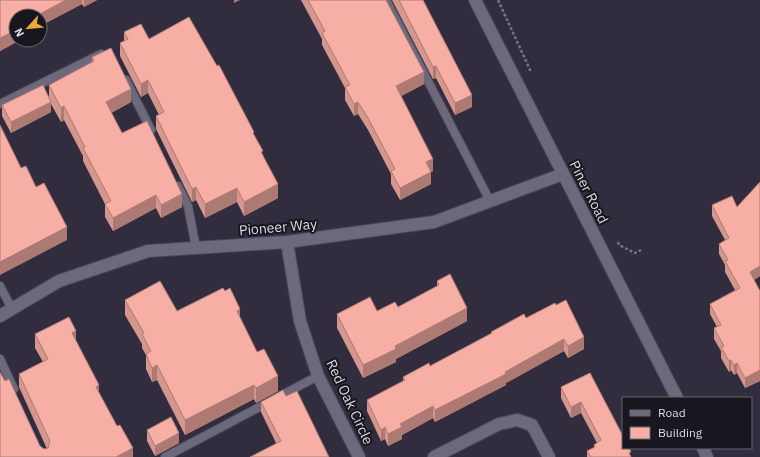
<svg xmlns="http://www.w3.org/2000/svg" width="760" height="457" viewBox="0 0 760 457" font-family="'IBM Plex Sans',sans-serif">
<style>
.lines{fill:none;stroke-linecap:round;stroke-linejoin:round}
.lane-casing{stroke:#4c4857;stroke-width:10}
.street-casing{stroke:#4c4857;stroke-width:14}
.secondary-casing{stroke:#4c4857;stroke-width:14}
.path{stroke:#757181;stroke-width:2.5;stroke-dasharray:3 2;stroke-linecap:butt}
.lane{stroke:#6d697d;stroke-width:8}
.street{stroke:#6d697d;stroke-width:12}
.secondary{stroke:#6d697d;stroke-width:12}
.wall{fill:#d4968d}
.shaded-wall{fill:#ad7a73}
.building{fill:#f7aea4;stroke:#ad7a73}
.labels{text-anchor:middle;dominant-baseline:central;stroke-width:4;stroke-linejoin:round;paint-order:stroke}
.street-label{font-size:14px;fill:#dddae6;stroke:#18171f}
</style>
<rect width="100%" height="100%" fill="#312d3f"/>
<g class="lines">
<g class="lane-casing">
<g id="lane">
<polyline points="386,0 490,201"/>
<polyline points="126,80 151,130"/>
<polyline points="0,104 101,54"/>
<polyline points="178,186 188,206 196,248"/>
<polyline points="0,286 12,309"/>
<polyline points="0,359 14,389"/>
<polyline points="165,457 318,376"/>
</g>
</g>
<g class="street-casing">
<g id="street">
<polyline points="287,242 300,321 318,376 359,457"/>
<polyline points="0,316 59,281 148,251 287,242 434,222 563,174"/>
<polyline points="434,457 499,424 517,420 532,425 549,457"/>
</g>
</g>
<g class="secondary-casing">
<g id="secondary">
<polyline points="475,0 677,398"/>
<polyline points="703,448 707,457"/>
</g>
</g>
<g class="path">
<polyline points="498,0 531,72"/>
<polyline points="618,242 619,245 635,253 641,250"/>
</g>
<use href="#lane" class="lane"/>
<use href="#street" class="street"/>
<use href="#secondary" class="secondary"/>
</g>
<g class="wall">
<polygon points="0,0 97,0 84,7 82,4 40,26 40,16 20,40 0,51"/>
<polygon points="301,0 386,0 424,84 401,96 433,171 431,172 431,184 400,200 391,184 391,174 368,130 358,114 354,116 345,100 345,88 322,45 322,39"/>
<polygon points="392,0 423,0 472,107 455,115 436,78 433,79"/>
<polygon points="124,32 149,39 254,135 263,155 278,198 244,216 237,202 205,218 196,200 192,202 156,129 156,116 159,115 148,93 141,97 120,56 120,43 124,41"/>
<polygon points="92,57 131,102 111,113 122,133 182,207 161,218 156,208 113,231 105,217 105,204 83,161 83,156 64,120 61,122 51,104 51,112 11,133 2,116 2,105 49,96 49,85 92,62"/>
<polygon points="760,182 760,276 754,280 760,291 760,381 745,388 737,373 734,375 731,370 729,372 721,358 721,351 714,339 714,328 717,327 710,314 710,304 735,290 725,272 725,265 719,254 719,244 725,240 712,216 712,205 737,207"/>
<polygon points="437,281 467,321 396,359 396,362 363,378 337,328 337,314 377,311 398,307 437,286"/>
<polygon points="125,300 177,311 240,319 257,352 278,391 256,403 254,399 185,435 157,380 152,382 146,369 146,355 142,348 142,344 125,315"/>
<polygon points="526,318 584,349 568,358 564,351 506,383 506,385 435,422 433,418 402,435 402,439 388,446 385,439 381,441 367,411 367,400 403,381 403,377 430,366 491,334 491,332"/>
<polygon points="35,334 76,340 99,393 133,457 0,457 40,446 44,449 47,449 19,387 19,374 43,362 35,348"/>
<polygon points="590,373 631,457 587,457 587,451 594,448 594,445 597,443 581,413 571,418 561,398 561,387"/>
<polygon points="286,396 329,457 276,443 261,412 261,402"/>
<polygon points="147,430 179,443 155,456 147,441"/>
</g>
<g class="shaded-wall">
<polygon points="66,0 82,0 82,4 40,26 40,16 38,16 38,15"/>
<polygon points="84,0 97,0 84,7"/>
<polygon points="234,0 240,0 234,3"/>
<polygon points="16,30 16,40 20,40 0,51 0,38"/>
<polygon points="436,66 436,78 433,79 433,67"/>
<polygon points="424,72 424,84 396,99 396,86"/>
<polygon points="148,80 148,93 141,97 141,84"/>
<polygon points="131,89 131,102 106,116 106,102"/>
<polygon points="472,95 472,107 455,115 455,103"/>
<polygon points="51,102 51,112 11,133 11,122"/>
<polygon points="358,102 358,114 354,116 354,104"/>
<polygon points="64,106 64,120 61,122 61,108"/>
<polygon points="433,159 433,171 431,172 431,184 400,200 400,188 426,162"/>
<polygon points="278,184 278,198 244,216 244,202"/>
<polygon points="196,187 196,200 192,202 192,189"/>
<polygon points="237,188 237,202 205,218 205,204"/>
<polygon points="182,194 182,207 161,218 161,205"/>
<polygon points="156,195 156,208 113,231 113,218"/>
<polygon points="67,227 67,240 0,275 0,262"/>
<polygon points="760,266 760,276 750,282 750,272"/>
<polygon points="467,308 467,321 396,359 396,362 363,378 363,365 395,346"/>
<polygon points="240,309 240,324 237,311"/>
<polygon points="76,331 76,344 72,333"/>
<polygon points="584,337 584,349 568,358 568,346"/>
<polygon points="564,339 564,351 506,383 506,385 435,422 435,410"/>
<polygon points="731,360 731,370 729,372 729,361"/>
<polygon points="737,363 737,373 734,375 734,365"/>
<polygon points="157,365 157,380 152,382 152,368"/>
<polygon points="760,370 760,381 745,388 745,378"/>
<polygon points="278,376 278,391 256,403 256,388"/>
<polygon points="99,385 99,399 96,387"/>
<polygon points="254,385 254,399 185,435 185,420"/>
<polygon points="581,402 581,413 571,418 571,407"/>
<polygon points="433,406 433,418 402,435 402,439 388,446 388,434 400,424"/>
<polygon points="385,427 385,439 381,441 381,430"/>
<polygon points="179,433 179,443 155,456 155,446"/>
<polygon points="133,448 133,457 116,457"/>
</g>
<g class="building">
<polygon points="0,0 66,0 38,15 39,16 16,16 16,30 0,38"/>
<polygon points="308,0 386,0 424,72 396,86 433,159 426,162 431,172 400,188 391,171 395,169 368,118 358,102 354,104 345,87 350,85 322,33 325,31"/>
<polygon points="399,0 423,0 472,95 455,103 436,66 433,67"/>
<polygon points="189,17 217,66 219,65 254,132 253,133 263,151 261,152 278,184 244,202 237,188 205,204 196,187 192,189 156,116 164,112 148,80 141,84 120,43 128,39 124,32 141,24 149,39"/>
<polygon points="111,48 131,89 106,102 122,133 147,121 182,194 161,205 156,195 113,218 105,204 111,201 83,148 85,147 64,106 61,108 49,85 94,61 92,57"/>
<polygon points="43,85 51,102 11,122 2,105"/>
<polygon points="0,125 21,168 26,166 36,187 44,183 67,227 0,262"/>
<polygon points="760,182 760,266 750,272 760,291 760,370 745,378 737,363 734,365 731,360 729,361 721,347 724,346 714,328 721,325 710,304 740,288 725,261 728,260 719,244 729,238 712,205 732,196 737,207"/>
<polygon points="450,274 467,308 395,346 396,349 363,365 337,314 370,297 377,311 395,302 398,307 439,285 437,281"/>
<polygon points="160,281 177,311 223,288 225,291 230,288 240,309 237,311 257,352 264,349 278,376 256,388 254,385 185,420 157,365 152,368 146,354 151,351 142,334 144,333 125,300"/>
<polygon points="566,300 584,337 568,346 564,339 505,372 506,374 435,410 433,406 400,424 402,427 388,434 385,427 381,430 367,400 405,380 403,377 429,363 430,366 492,333 491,332 524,314 526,318 555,303 556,305"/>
<polygon points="69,317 76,331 72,333 99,385 96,387 117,426 120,425 133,448 116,457 0,457 0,372 5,381 9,379 40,446 44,449 48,448 50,441 19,374 48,359 35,334"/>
<polygon points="590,373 623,436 623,448 629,448 631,452 629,453 631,457 591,457 587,451 595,447 594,445 601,440 581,402 571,407 561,387"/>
<polygon points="283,390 286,396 297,391 329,457 250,457 281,441 261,402"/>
<polygon points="171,417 179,433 155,446 147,430"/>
</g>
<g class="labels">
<g class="street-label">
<text transform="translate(589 192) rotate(63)">Piner Road</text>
<text transform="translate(278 227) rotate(-5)">Pioneer Way</text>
<text transform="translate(350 402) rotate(65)">Red Oak Circle</text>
</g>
</g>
<rect x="622" y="397" width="130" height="52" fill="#18171f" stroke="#67656f"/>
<rect x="630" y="410" width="20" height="6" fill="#6d697d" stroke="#67656f"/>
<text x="658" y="417" font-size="12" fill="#dddae6">Road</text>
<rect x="630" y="427" width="20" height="12" fill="#f7aea4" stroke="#67656f"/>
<text x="658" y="437" font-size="12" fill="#dddae6">Building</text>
<g transform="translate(28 28) rotate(243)"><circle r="19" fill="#18171f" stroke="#67656f"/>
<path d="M0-3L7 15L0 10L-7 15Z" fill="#eba939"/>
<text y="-6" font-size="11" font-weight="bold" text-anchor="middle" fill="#dddae6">N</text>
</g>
</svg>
